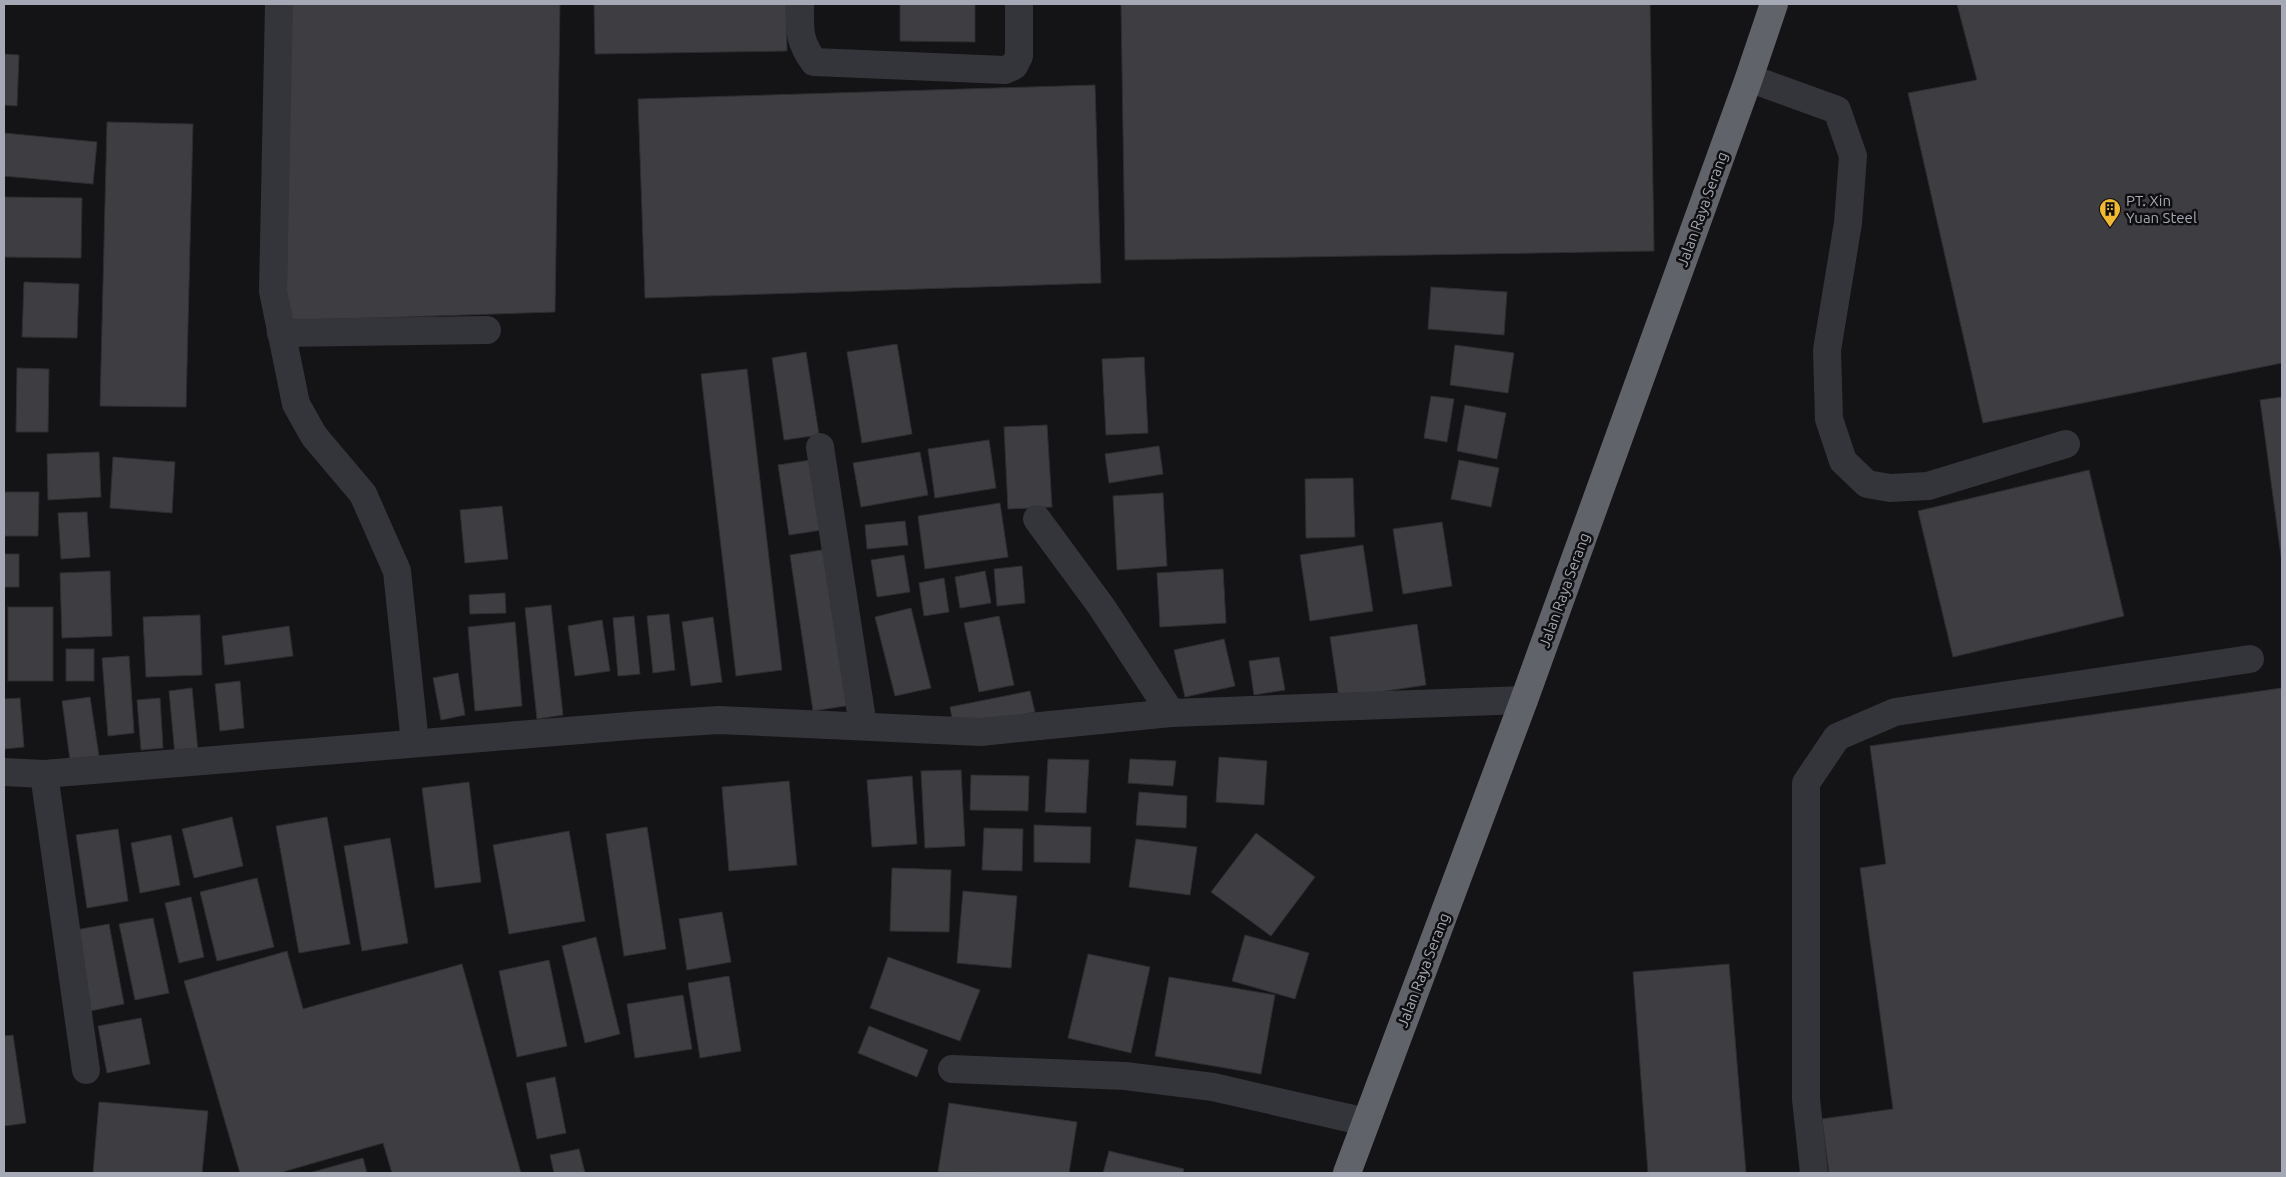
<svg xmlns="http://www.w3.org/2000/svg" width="2286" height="1177" viewBox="0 0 2286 1177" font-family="Ubuntu,sans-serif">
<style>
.building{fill:#3e3e42;stroke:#2e2d31}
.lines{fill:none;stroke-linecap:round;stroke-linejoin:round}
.minor{stroke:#34353a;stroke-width:28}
.highway{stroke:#61636b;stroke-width:28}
.labels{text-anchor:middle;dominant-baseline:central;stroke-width:5;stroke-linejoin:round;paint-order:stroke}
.poi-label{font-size:15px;fill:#a5a9b5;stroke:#0f0e10;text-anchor:start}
.street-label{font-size:15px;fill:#a5a9b5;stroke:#0f0e10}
</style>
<rect width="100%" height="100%" fill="#141315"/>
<g class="building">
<polygon points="290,4 560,4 555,312 286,321"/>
<polygon points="594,4 786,4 787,51 595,54"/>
<polygon points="900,4 975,4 975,42 900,41"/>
<polygon points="1121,4 1650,4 1654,251 1125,260"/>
<polygon points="1957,4 2282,4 2282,363 1983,423 1908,93 1977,80"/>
<polygon points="4,54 19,55 17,106 4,105"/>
<polygon points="1095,85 1101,283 645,298 638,99"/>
<polygon points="107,122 193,124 186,407 100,406"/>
<polygon points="4,133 97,142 93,184 4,176"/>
<polygon points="4,197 82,198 81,258 4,257"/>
<polygon points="24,282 79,284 77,338 22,337"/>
<polygon points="1431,287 1507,292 1504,335 1428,329"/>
<polygon points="897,344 912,434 862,443 847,352"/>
<polygon points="1455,345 1514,353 1508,393 1450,385"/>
<polygon points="806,352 819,435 784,440 772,358"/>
<polygon points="1144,357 1148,433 1106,435 1102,359"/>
<polygon points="17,368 49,369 48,432 16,432"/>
<polygon points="747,369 782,670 736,676 701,374"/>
<polygon points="1431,396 1454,399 1447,442 1424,438"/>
<polygon points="2282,397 2282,563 2260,400"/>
<polygon points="1465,405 1506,413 1497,459 1457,451"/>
<polygon points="1047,425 1052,507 1008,509 1004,427"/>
<polygon points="989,440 996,488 935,498 928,449"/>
<polygon points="1159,446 1163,474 1109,483 1105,454"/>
<polygon points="99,452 101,497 48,500 47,454"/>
<polygon points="920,452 928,495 861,507 853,463"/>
<polygon points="113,457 175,462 172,513 110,508"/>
<polygon points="811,460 822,530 789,535 778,465"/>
<polygon points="1459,460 1499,468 1491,507 1451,499"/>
<polygon points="2089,470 2124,616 1953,657 1918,511"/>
<polygon points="1353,478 1355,537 1306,538 1305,479"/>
<polygon points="4,492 39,492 38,536 4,536"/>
<polygon points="1163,493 1167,566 1117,570 1113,496"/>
<polygon points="1000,503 1008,557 925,569 918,516"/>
<polygon points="502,506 508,559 465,563 460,510"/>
<polygon points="87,512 90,557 61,559 58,513"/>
<polygon points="905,521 908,545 867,549 865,525"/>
<polygon points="1442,522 1452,586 1403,594 1393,529"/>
<polygon points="1363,545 1373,611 1310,621 1300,555"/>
<polygon points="834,548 858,704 813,711 790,555"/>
<rect x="4" y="554" width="15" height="33"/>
<polygon points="904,555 910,592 877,597 871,560"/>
<polygon points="1022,566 1025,603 997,606 994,569"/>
<polygon points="1223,569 1226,623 1160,627 1157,573"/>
<polygon points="110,571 112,636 62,638 60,573"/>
<polygon points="985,571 991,603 960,608 955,577"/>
<polygon points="944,578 949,612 924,616 919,583"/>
<polygon points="505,593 506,613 470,614 469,595"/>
<polygon points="551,605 563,715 537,719 525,608"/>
<rect x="8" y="607" width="45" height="74"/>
<polygon points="911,608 931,688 895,696 875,617"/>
<polygon points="669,614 675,670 653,673 647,616"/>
<polygon points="200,615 202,675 146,677 143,617"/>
<polygon points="634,616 640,674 618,676 613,618"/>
<polygon points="999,616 1014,685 979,692 964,623"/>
<polygon points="713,617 722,682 691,686 682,622"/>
<polygon points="602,620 610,671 575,676 568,626"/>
<polygon points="515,622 522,706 475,711 468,627"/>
<polygon points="1417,624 1426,685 1339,698 1330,637"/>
<polygon points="289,626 293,656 225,665 222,636"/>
<polygon points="1224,639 1235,686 1185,697 1174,650"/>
<rect x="66" y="649" width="28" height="32"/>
<polygon points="129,656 134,733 108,736 102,658"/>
<polygon points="1279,657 1285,690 1254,695 1249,661"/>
<polygon points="458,673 465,715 441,720 433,678"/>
<polygon points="240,681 244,728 220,731 215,684"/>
<polygon points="192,688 198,752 175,755 169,691"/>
<polygon points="2282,688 2282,1173 1829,1173 1822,1119 1893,1109 1860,868 1886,864 1870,746"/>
<polygon points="1030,691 1035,712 954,729 950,707"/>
<polygon points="90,697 99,756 70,760 62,701"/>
<polygon points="20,698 24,747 4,749 4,699"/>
<polygon points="160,698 163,748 141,750 137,700"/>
<polygon points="1219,757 1267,761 1264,805 1216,802"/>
<polygon points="1048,759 1089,760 1086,813 1045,812"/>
<polygon points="1130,759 1176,761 1173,786 1128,783"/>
<polygon points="961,770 965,846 925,848 921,771"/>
<polygon points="971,775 1029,776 1028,811 970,810"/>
<polygon points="912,776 917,844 872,847 867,780"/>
<polygon points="789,781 797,865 729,871 722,787"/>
<polygon points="469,782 481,882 435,888 422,788"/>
<polygon points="1139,792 1187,796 1186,828 1136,825"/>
<polygon points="232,817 243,866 194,878 182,829"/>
<polygon points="327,817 350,944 299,953 276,826"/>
<polygon points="1034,825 1091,827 1090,863 1034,862"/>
<polygon points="647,827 666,949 624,956 606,834"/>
<polygon points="984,828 1023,829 1022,871 982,870"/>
<polygon points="118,829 128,901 87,908 76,835"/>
<polygon points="569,831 585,921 509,934 493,845"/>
<polygon points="1256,833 1315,877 1271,936 1211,892"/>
<polygon points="171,835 180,885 140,893 131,843"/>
<polygon points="390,838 408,943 362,951 344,846"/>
<polygon points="1136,839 1197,847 1190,895 1129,887"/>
<polygon points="892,868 951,870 949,932 890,931"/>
<polygon points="257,878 274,947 217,961 200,892"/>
<polygon points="963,891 1017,896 1011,968 957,963"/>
<polygon points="191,897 204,957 179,963 165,903"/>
<polygon points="722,912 731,962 687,970 679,919"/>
<polygon points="153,918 169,993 135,1000 119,924"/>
<polygon points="109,924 124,1004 85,1012 70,931"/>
<polygon points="1245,935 1309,953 1295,999 1232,981"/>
<polygon points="596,937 620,1034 585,1043 562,946"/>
<polygon points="287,951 303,1009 462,964 521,1173 392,1173 383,1143 279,1173 240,1173 184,981"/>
<polygon points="1088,954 1150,967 1131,1053 1068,1038"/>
<polygon points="888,957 980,990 960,1041 870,1008"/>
<polygon points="549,960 567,1046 517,1057 499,971"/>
<polygon points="1729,964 1746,1173 1648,1173 1633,972"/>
<polygon points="729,976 741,1051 700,1058 688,983"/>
<polygon points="1169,977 1275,995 1261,1074 1155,1056"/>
<polygon points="683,995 692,1049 635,1058 627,1004"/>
<polygon points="141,1018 150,1064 107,1073 98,1026"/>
<polygon points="869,1026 928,1050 917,1077 858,1053"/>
<polygon points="13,1035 26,1123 4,1126 4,1036"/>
<polygon points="555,1077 566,1133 537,1139 526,1083"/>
<polygon points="99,1102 208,1111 202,1173 93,1173"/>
<polygon points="949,1103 1077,1122 1069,1173 938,1172"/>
<polygon points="579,1149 585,1173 554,1173 550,1155"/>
<polygon points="1109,1151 1184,1169 1183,1173 1103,1173"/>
<polygon points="363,1158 367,1173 309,1173"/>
</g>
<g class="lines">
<g class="minor">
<polyline points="279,4 273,291 296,404 314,436 363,494 397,571 415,743"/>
<path d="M800,4C800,29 798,40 814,62L1005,70L1014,66L1019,56V4"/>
<polyline points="1749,78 1837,110 1853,156 1848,223 1827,350 1829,419 1843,461 1867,484 1890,488 1928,486 2066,444"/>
<polyline points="281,333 487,330"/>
<polyline points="820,447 863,726"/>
<polyline points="1037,519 1101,606 1171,713"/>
<polyline points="4,772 44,774 641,725 719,720 980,732 1171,713 1524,700"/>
<polyline points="44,774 86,1070"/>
<polyline points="952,1069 1125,1076 1213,1087 1366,1122"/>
<polyline points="1814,1173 1806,1099 1806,783 1837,737 1895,712 2250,659"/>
</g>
<polyline class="highway" points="1347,1173 1524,700 1749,78 1774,4"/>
</g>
<defs>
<g id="building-pin" transform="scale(1.125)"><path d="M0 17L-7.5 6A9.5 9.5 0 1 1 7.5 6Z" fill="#f0b931" stroke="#0f0e10"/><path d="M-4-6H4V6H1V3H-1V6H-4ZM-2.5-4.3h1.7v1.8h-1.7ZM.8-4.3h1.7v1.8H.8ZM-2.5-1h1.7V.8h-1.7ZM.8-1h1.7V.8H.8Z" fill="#111"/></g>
</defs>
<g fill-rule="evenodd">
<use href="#building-pin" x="2110" y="209"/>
</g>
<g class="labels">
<g class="poi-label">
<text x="2126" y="200">PT. Xin<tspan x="2126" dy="17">Yuan Steel</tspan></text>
</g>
<g class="street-label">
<text transform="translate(1702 209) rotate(-70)">Jalan Raya Serang</text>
<text transform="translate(1564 590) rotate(-70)">Jalan Raya Serang</text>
<text transform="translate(1423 970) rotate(-69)">Jalan Raya Serang</text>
</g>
</g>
<rect width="2286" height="1177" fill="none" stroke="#a5a9b5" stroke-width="10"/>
</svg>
